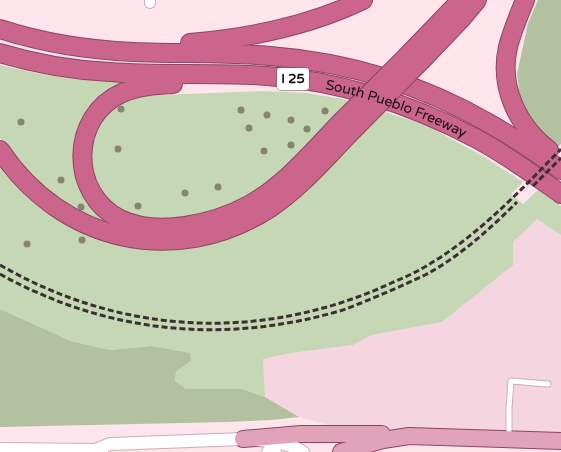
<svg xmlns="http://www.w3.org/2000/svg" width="561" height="452" viewBox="0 0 561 452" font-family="'Varela Round',sans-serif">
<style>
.built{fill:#f5d6e0}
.green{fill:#c6d7b5}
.forest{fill:#b2c2a1}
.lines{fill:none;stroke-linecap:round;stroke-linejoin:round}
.service-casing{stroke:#cbaeb7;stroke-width:7}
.minor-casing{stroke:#cbaeb7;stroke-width:12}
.tertiary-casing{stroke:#cbaeb7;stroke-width:14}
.primary-casing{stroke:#8d4661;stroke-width:18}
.motorway-casing{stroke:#8d4661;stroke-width:20}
.service{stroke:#fff;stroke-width:5}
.minor{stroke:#fff;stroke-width:10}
.tertiary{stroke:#fff;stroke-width:12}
.primary{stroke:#e0a3ba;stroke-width:16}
.motorway{stroke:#cc658c;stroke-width:18}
.rail{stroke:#3c2f34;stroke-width:3;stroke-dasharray:6 3;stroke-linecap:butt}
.motorway-bridge-casing{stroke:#8d4661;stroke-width:20;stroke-linecap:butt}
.motorway-bridge{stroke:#cc658c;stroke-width:18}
.tree{fill:#87866d}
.labels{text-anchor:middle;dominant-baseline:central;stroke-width:4;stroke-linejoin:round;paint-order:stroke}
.shield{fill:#fff;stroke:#5d5658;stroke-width:1}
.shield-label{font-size:13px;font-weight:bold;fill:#170d11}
.street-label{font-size:14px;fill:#170d11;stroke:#fff}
</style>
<rect width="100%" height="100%" fill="#fee5ec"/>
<polygon class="built" points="537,219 561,235 561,433 339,428 299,417 265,397 263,359 291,353 353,345 372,335 442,322 513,242"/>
<g class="green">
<path d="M0,65C42,75 78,81 122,82V85L79,130L98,212L101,217L100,221L63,206L19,166L0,138Z"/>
<polygon points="263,91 307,93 343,99 347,101 350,105 277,176 248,199 207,214 179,220 144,220 121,212 106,202 88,169 95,130 104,114 134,96"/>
<polygon points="382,111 426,125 486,158 523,182 511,194 523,204 538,190 561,206 561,235 537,219 513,242 513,265 442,322 372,335 353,345 291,353 263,359 265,397 242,389 186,389 175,381 176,372 191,361 151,346 110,350 71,341 0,309 0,163 6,171 34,201 67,224 111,242 175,247"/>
</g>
<g class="forest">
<polygon points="538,0 561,0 561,144 556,148 537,131 521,106 517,74 528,23"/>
<polygon points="0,309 71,341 110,350 151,346 190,353 191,361 176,372 175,381 186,389 242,389 265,397 299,417 272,420 227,422 0,427"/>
</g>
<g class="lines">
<g class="service-casing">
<polyline id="service" points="509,437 509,408 511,381 548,384"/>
</g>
<g class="minor-casing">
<polyline id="minor" points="150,3 150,0"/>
</g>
<g class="tertiary-casing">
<g id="tertiary">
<polyline points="0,449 95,450 102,452"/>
<path d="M95,450L110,444L243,439C261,440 287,441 303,452"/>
<polyline points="268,452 275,452"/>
</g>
</g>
<g class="primary-casing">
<g id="primary">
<polyline points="243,439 301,434 382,434"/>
<polyline points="341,452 383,440 409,436 561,441"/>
</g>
</g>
<g class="motorway-casing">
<g id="motorway">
<path d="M525,0C519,15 512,31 508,47C499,86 517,126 549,150"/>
<path d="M0,29C43,43 89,50 134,52C179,54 225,52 270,56C347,62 423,85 490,124C515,138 538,154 561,170"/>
<path d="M190,43C250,38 309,26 363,0"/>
<path id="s1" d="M0,53C36,64 73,70 110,72C162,76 215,72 267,76C340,81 413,105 477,139C507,155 534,175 561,194"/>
<polyline points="407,56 461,0"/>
<polyline points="422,60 462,18 477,0"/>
<path d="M173,84C156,85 138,86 122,93C70,116 69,194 120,219C157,237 214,224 249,205C284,186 313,151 341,122"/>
<path d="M0,150C61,242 176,269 270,208C302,187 329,154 356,127"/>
</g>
</g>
<use href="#service" class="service"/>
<use href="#minor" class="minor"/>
<use href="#tertiary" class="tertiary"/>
<use href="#primary" class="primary"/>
<use href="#motorway" class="motorway"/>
<g class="rail">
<polyline points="533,186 561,158"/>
<path d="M0,265C118,333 252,342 378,289C393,282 409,276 423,268C477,237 519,192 561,149"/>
<path d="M0,274C19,285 40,294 60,302C151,336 243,338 336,312C345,310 353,306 361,303C383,294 404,285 425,275C459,257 490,229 517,202"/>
</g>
<g class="motorway-bridge-casing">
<g id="motorway-bridge">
<polyline points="341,122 407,56"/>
<polyline points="356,127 422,60"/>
</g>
</g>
<use href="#motorway-bridge" class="motorway-bridge"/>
</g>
<g class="tree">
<circle cx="121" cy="109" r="3.5"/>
<circle cx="241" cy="110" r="3.5"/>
<circle cx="325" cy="111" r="3.5"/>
<circle cx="267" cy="115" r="3.5"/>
<circle cx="291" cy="120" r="3.5"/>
<circle cx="21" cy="122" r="3.5"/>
<circle cx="249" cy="128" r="3.5"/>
<circle cx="307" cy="129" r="3.5"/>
<circle cx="291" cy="145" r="3.5"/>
<circle cx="118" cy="149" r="3.5"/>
<circle cx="264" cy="151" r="3.5"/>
<circle cx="61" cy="180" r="3.5"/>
<circle cx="218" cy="187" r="3.5"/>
<circle cx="185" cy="193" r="3.5"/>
<circle cx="138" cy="206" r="3.5"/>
<circle cx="81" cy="207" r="3.5"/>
<circle cx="82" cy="240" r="3.5"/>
<circle cx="27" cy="244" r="3.5"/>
</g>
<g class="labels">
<rect class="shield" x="277" y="68" width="32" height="22" rx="3"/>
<g class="shield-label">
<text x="293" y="79">I 25</text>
</g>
<g class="street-label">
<text stroke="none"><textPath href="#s1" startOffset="403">South Pueblo Freeway</textPath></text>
</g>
</g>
</svg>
